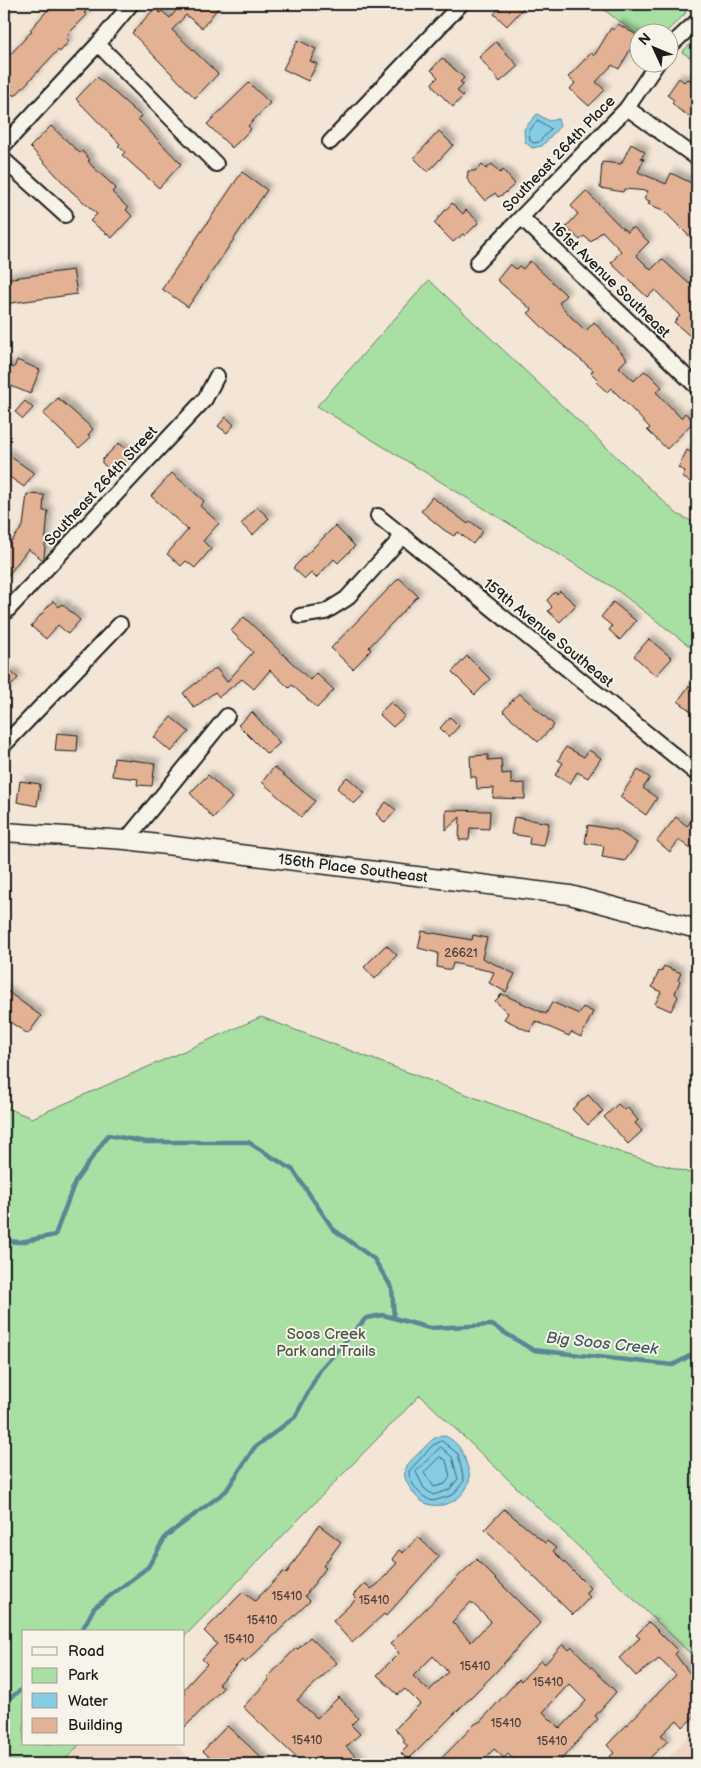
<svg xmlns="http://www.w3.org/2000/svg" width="701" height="1768" viewBox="0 0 701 1768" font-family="'Balsamiq Sans',sans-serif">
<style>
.built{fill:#eed6c3}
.green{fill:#a8e0a4;stroke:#627e60}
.water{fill:#84cde5;stroke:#5a8695}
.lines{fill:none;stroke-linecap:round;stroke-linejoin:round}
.shore{stroke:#46636c;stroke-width:1}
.stream{stroke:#5a8695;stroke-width:4.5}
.building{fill:#e3b194;stroke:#1c1c1c;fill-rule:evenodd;filter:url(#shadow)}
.minor-casing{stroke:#1c1c1c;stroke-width:18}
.tertiary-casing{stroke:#1c1c1c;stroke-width:21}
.minor{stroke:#f7f3e8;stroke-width:14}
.tertiary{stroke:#f7f3e8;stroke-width:18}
.labels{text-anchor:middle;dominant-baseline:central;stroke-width:4;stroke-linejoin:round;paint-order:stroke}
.number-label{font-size:12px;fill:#4e413a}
.street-label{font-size:15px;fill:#1c1c1c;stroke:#f7f3e8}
.park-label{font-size:15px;fill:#465745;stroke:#f7f3e8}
.water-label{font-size:16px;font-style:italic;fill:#405a62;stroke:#f7f3e8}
</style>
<defs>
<filter id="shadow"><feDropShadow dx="4.5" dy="-4.5" stdDeviation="2.5" flood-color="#0004"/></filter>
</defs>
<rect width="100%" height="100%" fill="#f3e6d7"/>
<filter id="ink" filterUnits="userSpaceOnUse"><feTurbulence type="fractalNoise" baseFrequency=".02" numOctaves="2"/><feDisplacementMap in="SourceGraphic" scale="10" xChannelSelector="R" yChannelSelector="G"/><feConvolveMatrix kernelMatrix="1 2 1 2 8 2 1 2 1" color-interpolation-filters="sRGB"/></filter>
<g filter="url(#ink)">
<g class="built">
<polygon points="697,1728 697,1764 663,1764"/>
<polygon points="80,1744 174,1744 195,1764 61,1764"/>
</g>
<g class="green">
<polygon points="596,4 688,4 685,14 666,32 638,32 638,35"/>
<polygon points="697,38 697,62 682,52"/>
<polygon points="429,280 677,514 697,524 697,652 614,588 317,406"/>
<polygon points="261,1017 625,1154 697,1175 697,1660 420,1395 184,1637 184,1632 24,1632 24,1744 80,1744 61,1764 4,1764 4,1107 32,1118"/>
</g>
<g class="water">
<polygon points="537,114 549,121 558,119 560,126 542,146 532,148 525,142 524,129"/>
<path d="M442,1435C453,1438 462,1448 465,1459C467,1466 471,1474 469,1481C464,1504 430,1515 415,1495C399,1474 402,1468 421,1451C428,1444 432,1438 442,1435Z"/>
</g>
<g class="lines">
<g class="shore">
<polygon points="538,120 551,129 539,142 534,143 530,141 529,132"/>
<path d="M442,1441L458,1454L464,1481L453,1495L433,1501C421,1498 409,1483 409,1471L432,1446Z"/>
<polygon points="441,1447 452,1457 458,1479 449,1490 433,1495 424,1488 416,1472"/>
<polygon points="440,1457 446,1460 450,1477 445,1484 434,1487 424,1473"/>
</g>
<g class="stream">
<polyline points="4,1241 20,1242 55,1235 75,1182 108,1135 146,1142 248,1142 293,1170 333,1229 374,1259 392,1288 394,1318 429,1328 492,1325 533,1350 673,1365 697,1352"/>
<polyline points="81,1632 94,1608 148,1567 166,1536 226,1491 254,1448 295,1417 320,1370 366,1318 383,1315 394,1318"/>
<polyline points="4,1702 24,1688"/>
</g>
</g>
<g class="building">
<polygon points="53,4 93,4 84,13 87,15 65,37 69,41 60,52 58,50 15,96 12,94 4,103 4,58 7,58 32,31 30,30"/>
<polygon points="172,4 221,4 202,28 186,15 172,30 218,74 195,98 132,33 155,8 160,13 162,11 170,18 178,8"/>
<polygon points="503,4 527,4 507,26 494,14"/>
<polygon points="618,24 638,36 619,69 612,65 596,82 605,90 589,106 570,89 575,83 568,77 591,53 594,56 611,28 614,30"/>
<polygon points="298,40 316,49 310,61 317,64 308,81 283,69"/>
<polygon points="496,42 518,66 500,82 479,57"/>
<polygon points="442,58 464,78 460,82 464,84 457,91 463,96 453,107 435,89 432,83 438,77 431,70"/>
<polygon points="97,77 141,116 138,119 181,164 159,188 122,155 125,152 118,146 120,144 76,99"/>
<polygon points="679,78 684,82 687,79 697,82 697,121 678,109 672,103 674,100 667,95"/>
<polygon points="249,83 270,103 248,126 251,129 232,148 207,124"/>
<polygon points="51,126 80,153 82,151 90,160 88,161 93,167 116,188 112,192 128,208 126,210 132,216 112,238 90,221 97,214 70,190 30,147"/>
<polygon points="439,131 453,145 428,172 414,158"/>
<polygon points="631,144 645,152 641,158 644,159 638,172 666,184 671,173 697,186 697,244 663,210 648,204 650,201 644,199 648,191 624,189 623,192 600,188 602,162 621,164"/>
<polygon points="492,164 500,173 503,170 515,184 504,194 498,197 495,193 485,201 467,179 468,171 475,171 482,165 486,169"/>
<polygon points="242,172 267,190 188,307 162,289"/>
<polygon points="586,191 622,228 628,232 633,227 649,242 636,255 651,270 662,259 697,291 697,330 691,337 674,322 680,316 655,290 647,297 611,263 621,251 602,231 591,242 584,236 580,240 566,227 578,214 571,206"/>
<polygon points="452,203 463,214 466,210 479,222 465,236 463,234 453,242 434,223"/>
<polygon points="530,261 566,295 559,303 571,317 586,331 594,322 627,359 619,367 634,381 644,371 649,374 662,387 656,392 681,418 685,413 694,421 667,449 647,430 650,428 627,404 611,388 607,392 596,382 598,380 591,373 593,370 547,332 528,313 532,310 497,280 510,264 516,269 519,266 523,269"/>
<polygon points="73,270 77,294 4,304 4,279"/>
<polygon points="17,360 40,370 30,394 4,383 4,364 14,368"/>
<polygon points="58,398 93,429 88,435 91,437 79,448 43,414"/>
<polygon points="25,401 33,408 23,419 15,412"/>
<polygon points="226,417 234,425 227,433 218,426"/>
<polygon points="119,443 128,451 124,456 128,459 119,468 116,465 111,471 102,463 102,460"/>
<polygon points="687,450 697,456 697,486 682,477 685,471 678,468"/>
<polygon points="4,452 34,473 24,487 4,473"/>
<polygon points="172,473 204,501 200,506 219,523 203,541 211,549 195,568 186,561 181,566 167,554 188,530 151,496"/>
<polygon points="27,494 44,495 43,511 48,511 44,558 43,560 28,549 4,581 4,551 23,526"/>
<polygon points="432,497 468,524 470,521 483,531 473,544 458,532 454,536 444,530 421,511"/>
<polygon points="257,507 269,518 253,535 241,524"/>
<polygon points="335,526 355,546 338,563 334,559 316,578 311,573 305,579 293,568"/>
<polygon points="399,578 418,596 369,647 371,650 353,669 331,648"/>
<polygon points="560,591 576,605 560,622 548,611 552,607 547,600 555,592 557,594"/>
<polygon points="53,601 59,607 62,604 80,620 68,634 58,625 46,639 31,626"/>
<polygon points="613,602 636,621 620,640 609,630 612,626 601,617"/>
<polygon points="244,617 310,680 316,673 334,690 317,708 292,685 289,688 270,670 254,689 242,679 219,697 215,692 194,708 183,693 216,668 227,682 253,652 231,631"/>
<polygon points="649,639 672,658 656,676 634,656"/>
<polygon points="467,656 490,679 475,695 452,672"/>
<polygon points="10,671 18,678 4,694 4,678"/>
<polygon points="689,686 697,692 697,716 678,701"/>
<polygon points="519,693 554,725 538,742 503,711"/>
<polygon points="391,702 405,716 393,727 379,714"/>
<polygon points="252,712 280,743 267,754 238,725"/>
<polygon points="171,717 189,732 171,752 154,737"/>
<polygon points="450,717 459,726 449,737 440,728"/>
<polygon points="57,733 78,735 77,752 55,751"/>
<polygon points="566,747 584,757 589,750 601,758 588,778 577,772 570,784 555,775 563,763 558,760"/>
<polygon points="488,755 488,760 501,759 502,774 511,773 511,784 525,783 525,799 493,798 494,788 477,789 476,777 471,777 470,756"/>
<polygon points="114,758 155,763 152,786 137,785 138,779 112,776"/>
<polygon points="274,767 315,801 301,817 262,782"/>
<polygon points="638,770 650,778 643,788 657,798 646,815 620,797"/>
<polygon points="208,775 232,798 213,818 190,793"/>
<polygon points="347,777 365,793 354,804 337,788"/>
<polygon points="20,781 40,784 37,806 17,802"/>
<polygon points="386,802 396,810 385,823 376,814"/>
<polygon points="446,810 490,811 489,829 470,828 469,840 459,840 460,817 446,830"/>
<polygon points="697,814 697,854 679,840 670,852 657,841 676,817 687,826"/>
<polygon points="514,817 549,823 544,846 529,844 530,837 511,834"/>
<polygon points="588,825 617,830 637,843 625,861 602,857 604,846 585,843"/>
<polygon points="422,931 472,940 473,935 487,938 482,958 515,974 506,992 489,983 494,972 453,963 451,970 437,967 438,953 418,948"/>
<polygon points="386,945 397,955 375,979 364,967"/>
<polygon points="664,966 681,973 678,980 680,981 675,993 678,997 671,1011 655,1004 661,992 652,987 659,971 661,972"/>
<polygon points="4,989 41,1016 28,1034 4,1018"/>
<polygon points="502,994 546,1014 552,1002 579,1014 583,1007 593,1012 581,1037 571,1032 569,1036 535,1021 530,1032 504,1019 508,1013 495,1001"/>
<polygon points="588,1095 603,1111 588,1125 572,1109"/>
<polygon points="618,1104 624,1110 627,1107 638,1120 635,1123 642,1131 628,1144 604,1117"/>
<polygon points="504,1509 545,1543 547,1541 556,1548 553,1551 590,1588 585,1593 590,1597 573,1615 485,1529"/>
<polygon points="319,1525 341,1542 323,1566 326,1568 305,1596 310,1601 245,1663 242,1660 218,1684 223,1688 184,1728 184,1689 207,1664 202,1659 217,1644 204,1631 243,1592 255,1601 283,1572 286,1574"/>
<polygon points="418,1537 439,1557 386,1616 384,1614 352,1643 333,1621 356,1599 353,1595 365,1583 371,1589 377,1585 397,1563 392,1559 399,1550 403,1553"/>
<path d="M476,1559L540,1623L494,1674L408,1760L401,1753L408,1746L403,1742L405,1740L395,1729L420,1704L405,1689L398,1695L377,1675L399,1653L390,1644ZM471,1602L491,1621L471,1642L452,1622ZM433,1656L448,1672L429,1691L413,1676Z"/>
<polygon points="649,1622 678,1651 675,1654 697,1683 697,1714 683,1727 677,1720 661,1735 668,1741 643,1764 616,1764 609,1757 614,1753 607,1745 676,1675 659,1659 636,1676 619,1658 640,1638 636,1635"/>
<polygon points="310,1637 337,1663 297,1700 317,1718 339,1697 358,1718 351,1725 360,1734 346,1747 364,1764 303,1764 243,1707 269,1680 267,1678 296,1648 298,1649"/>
<path d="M563,1644L569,1650L572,1647L616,1692L595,1716L598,1719L557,1764H518L508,1754L504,1758L494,1749L479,1764H436L475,1724L481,1721L519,1679L521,1681L541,1660L545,1664ZM569,1684L586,1701L560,1729L543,1712Z"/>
<polygon points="227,1726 248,1745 267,1764 231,1764 224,1757 217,1764 203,1751"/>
</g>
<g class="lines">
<g class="minor-casing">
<g id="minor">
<polyline points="98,44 216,164"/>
<polyline points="668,48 697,21"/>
<polyline points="627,108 697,158"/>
<polyline points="330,142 461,4"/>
<polyline points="4,145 98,44 131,4"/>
<polyline points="4,160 65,215"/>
<polyline points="522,218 697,387"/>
<polyline points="477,263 627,108 658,62"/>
<polyline points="378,516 697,774"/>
<polyline points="4,614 205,399 217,376"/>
<polyline points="300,616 325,612 346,599 403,536"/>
<polyline points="4,745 120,624"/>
<polyline points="126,840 227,716"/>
</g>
</g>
<g class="tertiary-casing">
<g id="tertiary">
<path id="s1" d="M4,832L126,840L570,895L697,929"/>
</g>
</g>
<use href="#minor" class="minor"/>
<use href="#tertiary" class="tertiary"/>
</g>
</g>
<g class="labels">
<g class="number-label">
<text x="461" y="953">26621</text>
<text x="287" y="1596">15410</text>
<text x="374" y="1600">15410</text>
<text x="262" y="1620">15410</text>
<text x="239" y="1639">15410</text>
<text x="475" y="1666">15410</text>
<text x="548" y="1682">15410</text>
<text x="506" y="1723">15410</text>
<text x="307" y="1740">15410</text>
<text x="552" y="1741">15410</text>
</g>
<g class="street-label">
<text transform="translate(559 154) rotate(-46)">Southeast 264th Place</text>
<text transform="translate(610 280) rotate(44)">161st Avenue Southeast</text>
<text transform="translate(101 486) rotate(-47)">Southeast 264th Street</text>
<text transform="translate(548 633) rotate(39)">159th Avenue Southeast</text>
<text stroke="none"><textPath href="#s1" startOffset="351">156th Place Southeast</textPath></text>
</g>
<g class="park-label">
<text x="326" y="1334">Soos Creek<tspan x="326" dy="17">Park and Trails</tspan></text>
</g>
<g class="water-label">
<text transform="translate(602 1344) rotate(6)">Big Soos Creek</text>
</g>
</g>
<rect width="701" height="1768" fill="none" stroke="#f7f3e8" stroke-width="20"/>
<rect x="10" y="10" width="681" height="1748" fill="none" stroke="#1c1c1c" stroke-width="2" filter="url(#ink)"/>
<rect x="22" y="1630" width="162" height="115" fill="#f7f3e8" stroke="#9f9d96"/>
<rect x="32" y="1647" width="25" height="8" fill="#f7f3e8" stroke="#9f9d96"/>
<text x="68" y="1656" font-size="15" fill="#1c1c1c">Road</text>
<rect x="32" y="1668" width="25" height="15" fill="#a8e0a4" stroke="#9f9d96"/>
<text x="68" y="1680" font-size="15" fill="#1c1c1c">Park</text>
<rect x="32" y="1693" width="25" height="15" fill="#84cde5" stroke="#9f9d96"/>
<text x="68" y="1706" font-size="15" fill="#1c1c1c">Water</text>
<rect x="32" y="1718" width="25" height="15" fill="#e3b194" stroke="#9f9d96"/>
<text x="68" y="1730" font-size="15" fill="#1c1c1c">Building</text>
<g transform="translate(654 48) rotate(314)"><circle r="24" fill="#f7f3e8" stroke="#9f9d96"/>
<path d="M0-4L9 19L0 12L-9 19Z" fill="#1c1c1c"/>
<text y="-8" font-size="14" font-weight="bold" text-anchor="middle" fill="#1c1c1c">N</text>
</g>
</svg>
